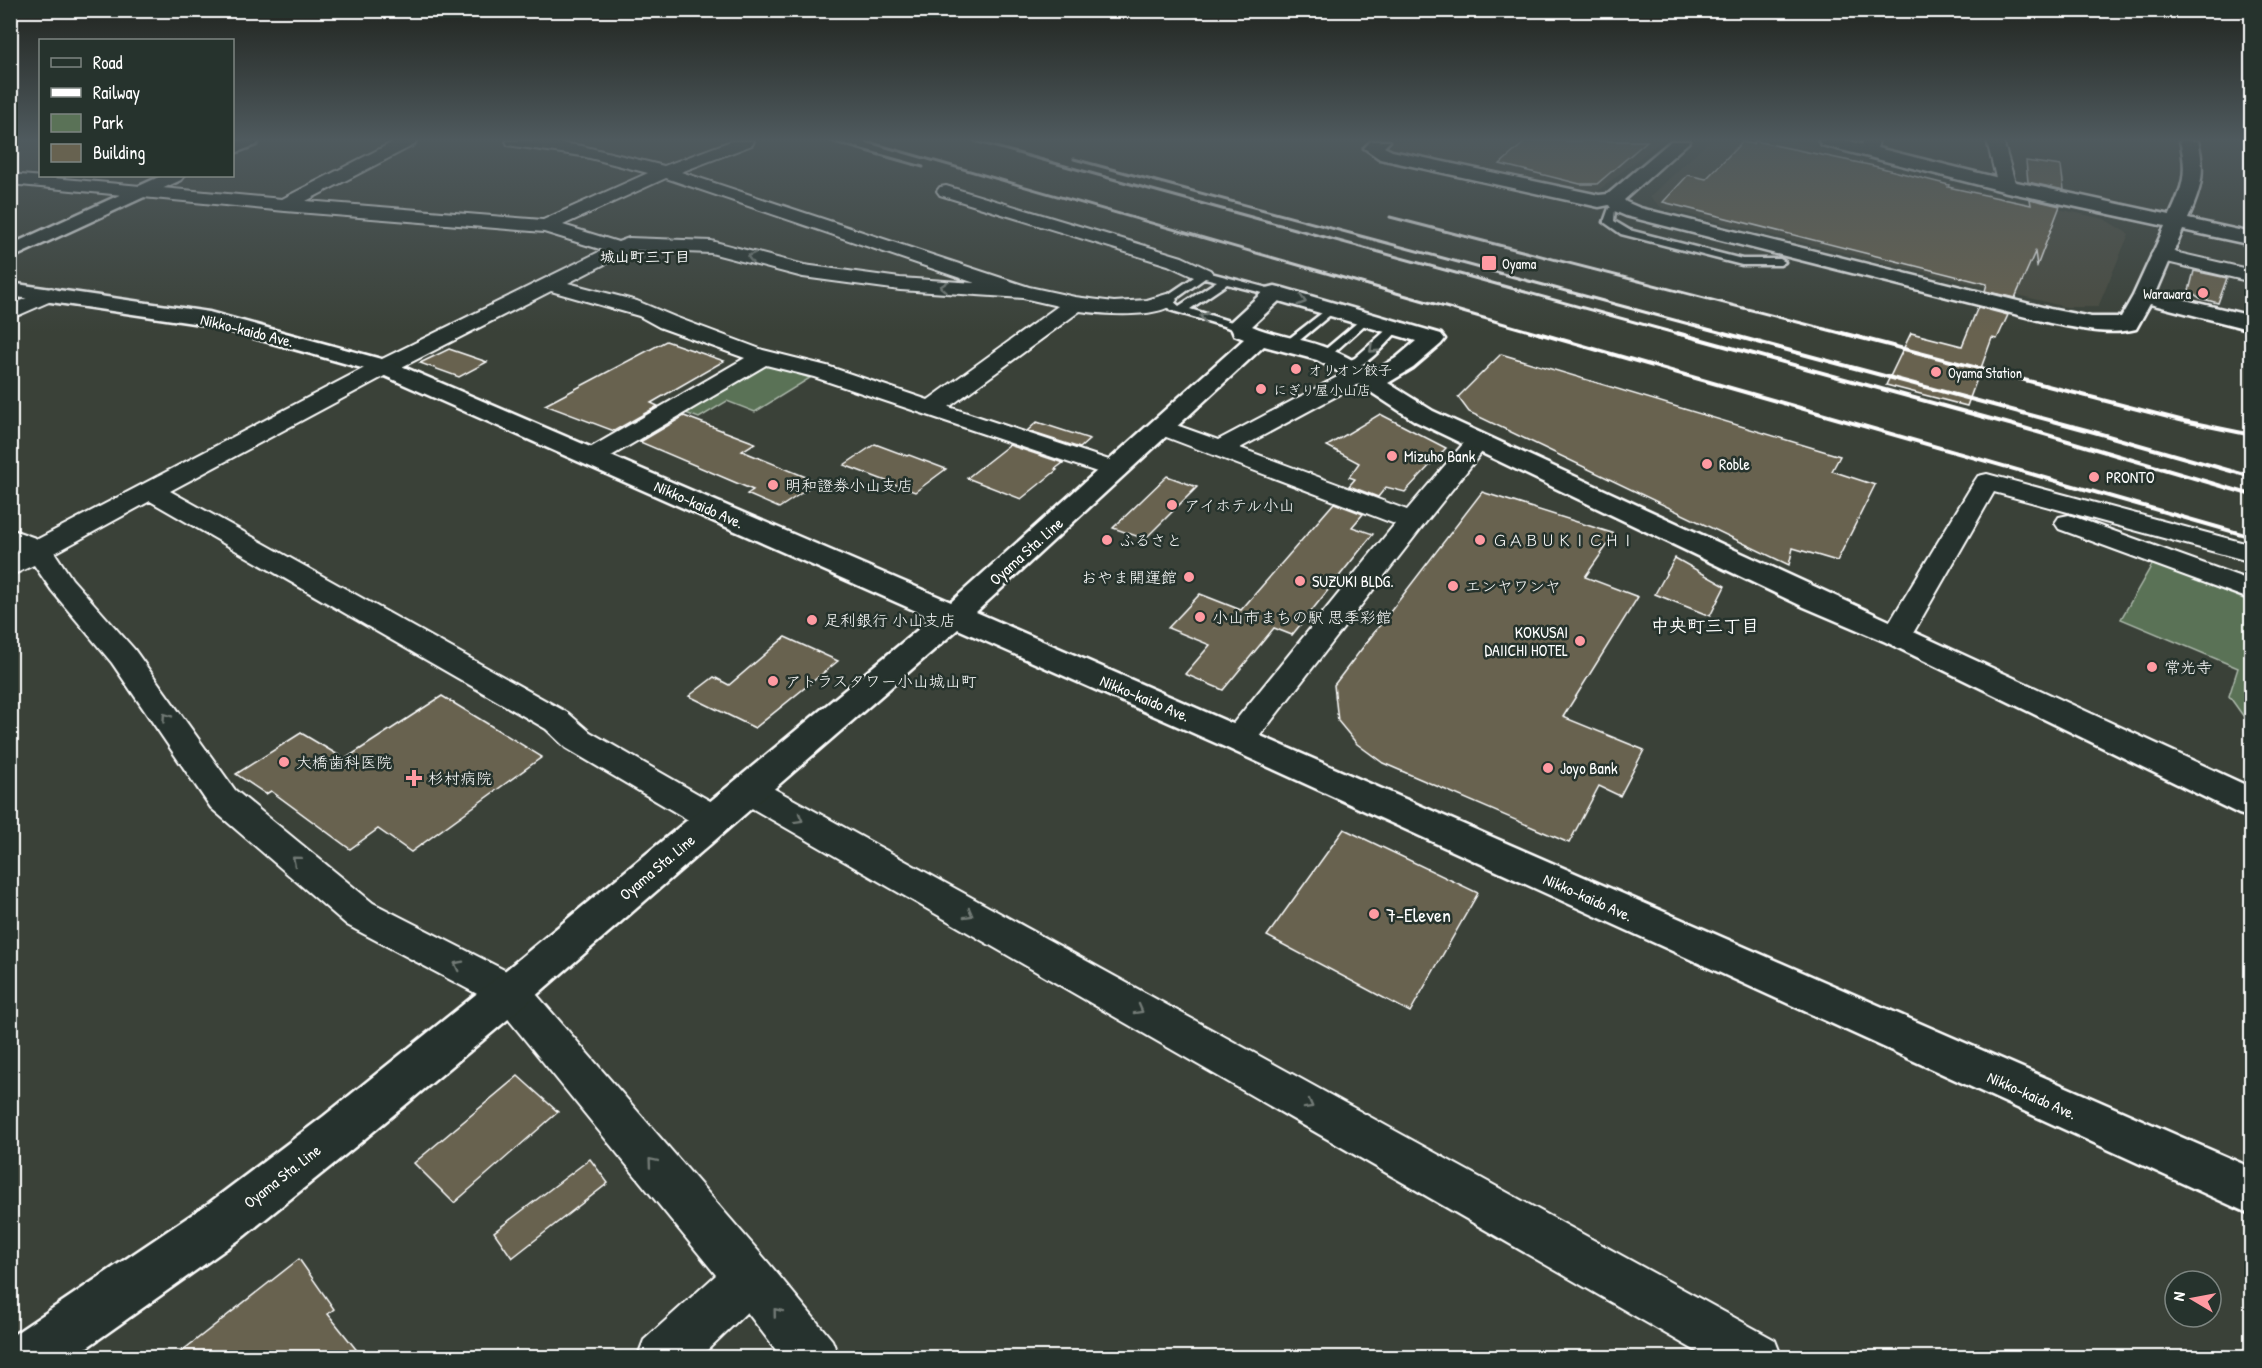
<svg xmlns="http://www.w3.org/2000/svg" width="2262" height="1368" viewBox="0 0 2262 1368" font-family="'Patrick Hand','Klee One',sans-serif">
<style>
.built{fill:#484b3f}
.green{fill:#5a7257;stroke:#acb8ab;stroke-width:1.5}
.building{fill:#676250;stroke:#fff;stroke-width:1.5}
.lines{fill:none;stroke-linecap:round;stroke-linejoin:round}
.lane-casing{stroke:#fff;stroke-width:5}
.street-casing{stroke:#fff;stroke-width:4}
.secondary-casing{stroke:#fff;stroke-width:5}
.lane{fill:#26332d;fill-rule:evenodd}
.street{fill:#26332d;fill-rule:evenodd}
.secondary{fill:#26332d;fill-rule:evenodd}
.rail-far1{stroke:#fff;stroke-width:3}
.rail{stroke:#fff;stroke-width:4}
.oneway{stroke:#727a76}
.poi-dot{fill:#ff9aa2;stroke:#26332d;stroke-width:2}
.labels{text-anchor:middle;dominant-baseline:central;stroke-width:5;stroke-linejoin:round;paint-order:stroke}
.far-poi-label{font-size:14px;fill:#fff;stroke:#26332d;text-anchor:start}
.far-neighbourhood-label{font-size:15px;font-weight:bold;fill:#fff;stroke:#26332d}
.street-label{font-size:16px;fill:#fff;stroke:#26332d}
.poi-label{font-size:16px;fill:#fff;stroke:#26332d;text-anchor:start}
.neighbourhood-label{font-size:18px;font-weight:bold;fill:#fff;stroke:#26332d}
.near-poi-label{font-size:20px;fill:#fff;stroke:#26332d;text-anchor:start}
</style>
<rect width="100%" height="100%" fill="#3a4138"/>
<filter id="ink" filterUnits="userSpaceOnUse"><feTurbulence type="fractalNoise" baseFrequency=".0167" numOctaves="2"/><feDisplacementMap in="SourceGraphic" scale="12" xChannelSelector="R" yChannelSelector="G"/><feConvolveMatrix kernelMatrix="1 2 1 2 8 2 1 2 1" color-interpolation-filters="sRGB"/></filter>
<g filter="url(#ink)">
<g class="built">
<polygon points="1393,141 1661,141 1594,194 1390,149"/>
<polygon points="1709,141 1792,141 1969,189 2104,219 2129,234 2098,307 2066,307 1662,208 1650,197"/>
</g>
<g class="green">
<polygon points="774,366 810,378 755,412 727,401 699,418 683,412 756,367"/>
<polygon points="2153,563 2251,602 2251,727 2229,696 2238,668 2121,619"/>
</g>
<g class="building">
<polygon points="1526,141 1647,141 1597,184 1580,184 1500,164"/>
<polygon points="1755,141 1874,166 1949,185 1948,187 2031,205 2030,199 2060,206 2037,266 2035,252 2015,298 1985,291 1987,284 1663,202 1688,175 1706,179 1742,142 1753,144"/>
<polygon points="2026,161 2061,166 2064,190 2028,182"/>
<polygon points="2194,271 2227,278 2218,303 2200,298 2189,291"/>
<polygon points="1978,307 2008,315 1997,339 1992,338 1967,406 1886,385 1911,333 1962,346"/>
<polygon points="666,341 724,361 651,403 658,406 614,431 545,405"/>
<polygon points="449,349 487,362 459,377 420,363"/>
<polygon points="1501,354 1840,456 1832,471 1875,485 1837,561 1793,548 1789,565 1469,412 1458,397"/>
<polygon points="1380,414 1446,448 1405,492 1386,487 1378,497 1349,486 1355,479 1349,477 1359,463 1327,446"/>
<polygon points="684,416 755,443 742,451 818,482 779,508 747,494 753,490 640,442"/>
<polygon points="1037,422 1090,439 1080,448 1027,431"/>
<polygon points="875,444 907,456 909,455 946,469 915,492 844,465"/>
<polygon points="1009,445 1063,463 1055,469 1057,470 1021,499 967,478"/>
<polygon points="1167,476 1197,487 1145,539 1113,528"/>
<polygon points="1482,492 1615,534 1585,577 1638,597 1563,717 1644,750 1620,796 1599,786 1569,843 1383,763 1357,744 1338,721 1334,685"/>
<polygon points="1334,503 1363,514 1352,527 1373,534 1292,635 1274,628 1223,690 1185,674 1210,645 1168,628 1200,594 1241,610"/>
<polygon points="1675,558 1725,586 1710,616 1655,594"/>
<polygon points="785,637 838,661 755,728 689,696 714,677 729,685"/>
<polygon points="442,696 542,757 411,852 378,829 350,849 271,791 266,794 236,774 301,733 345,759"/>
<polygon points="1344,829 1478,893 1410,1012 1267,936"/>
<polygon points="518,1076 558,1112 454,1203 414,1163"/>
<polygon points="590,1159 608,1183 512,1258 494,1232"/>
<polygon points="299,1259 334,1309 328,1314 363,1358 173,1358"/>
</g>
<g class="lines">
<g class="lane-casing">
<g id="lane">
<polygon points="1609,208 1615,208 1614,221 1629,230 1742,259 1780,259 1785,262 1780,265 1742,265 1621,234 1604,222"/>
<path d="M1203,271L1279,291V295L1275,296L1227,284L1190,309L1235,323L1253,332V336H1245L1227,327L1170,310L1163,302V298ZM1205,278L1217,281L1179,306L1173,301Z"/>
<polygon points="1331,306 1337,309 1335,311 1294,345 1286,345 1286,341"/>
<polygon points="1365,316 1371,319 1369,321 1329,357 1321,357 1321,353"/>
<path d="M1395,325L1399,326V330C1386,343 1364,372 1344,369V363L1355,358L1391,326Z"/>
</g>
</g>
<g class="street-casing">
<g id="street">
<path d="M395,141H416L414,145L306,201L543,220L648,173L582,156L514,146L508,145L506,141H547L582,146L664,166L731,141H754L752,145L681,172L1029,287L1075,297L1114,302L1147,300L1167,294L1174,296L1177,300C1164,320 1101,314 1080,311L949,407L1124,465L1128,470L1124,475L1115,478L814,377L766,365L601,462L592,465L583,462L579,457L583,452L745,358L659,327L639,316L551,291L392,372L170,491L568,713L590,732L726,810L732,819L726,828L714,832L702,828L566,748L546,729L150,501L55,553L72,579L134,649L235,790L373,903L524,980L766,1260L832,1340L839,1358H782L747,1312L699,1358H637L644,1340L716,1275L496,1004L347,925L211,808L112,663L52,591L34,565L10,576V555L18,551L10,547V529L38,539L376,362L603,250L544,232L285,211L10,184V174L282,199ZM666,178L975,283L900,278L804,265L711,241L629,238L618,242L563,225ZM632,250L711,253L803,277L900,290L1023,298L1058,306L928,400L827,366L763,350L675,317L637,301L568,283Z"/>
<polygon points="1863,141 1879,141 1875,156 1863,156 1861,152"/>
<polygon points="1987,141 2003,141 2016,186 2013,190 2001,190 1998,186"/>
<polygon points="946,186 1182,257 1210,270 1213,274 1210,278 1196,278 1168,265 940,195 937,191 940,187"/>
<polygon points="2161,249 2252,270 2252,282 2154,259 2151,255 2154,251"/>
<polygon points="51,288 58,290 61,294 58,298 10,319 10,305"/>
<polygon points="1363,368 1371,370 1375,375 1371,380 1357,385 1240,448 1407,510 1469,437 1478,435 1487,437 1490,442 1422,527 1251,747 1239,751 1227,747 1222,739 1227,731 1395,524 1153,432 1150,427 1153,422 1162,420 1218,440 1341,375"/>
<polygon points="1987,474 2252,545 2252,562 1994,492 1908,642 1897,645 1886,642 1882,635 1974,482 1978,476"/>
<polygon points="2069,515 2252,581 2252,600 2059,529 2055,523 2059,517"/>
<polygon points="748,777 760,781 1775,1340 1782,1358 1708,1358 736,799 731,790 736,781"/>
</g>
</g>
<g class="secondary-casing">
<g id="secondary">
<polygon points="236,141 259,141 256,145 232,154 232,142"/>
<path d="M1371,141H1390L1384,147L1392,151L1599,195L1608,194L1671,141H1690L1624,200L1626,202L1640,208L2050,309L2091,317H2121L2133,296L2165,226L2007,192L1822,145L1819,141H1849L2007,180L2170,215C2183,187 2188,172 2180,141H2198C2206,173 2201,189 2188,219L2252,233V245L2183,230L2156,293L2252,316V330L2150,304L2136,329C2108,336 2078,328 2050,323L1626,216L1612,210L1609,205L1599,207L1380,159L1364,148Z"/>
<polygon points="161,176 184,176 181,180 10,259 10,245"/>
<path d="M10,283L209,312L392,362L951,602L1244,339L1234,335L1229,323L1267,288L1275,286L1283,288L1441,334L1445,339L1441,344L1413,368L1388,383L1433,411C1705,537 1979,661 2252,788V818L2239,814L1886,642L1804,607L1415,421L1343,374L1317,360L1264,346L976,612L2252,1168V1215L1227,748L958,629L525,1005L356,1146L243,1237L72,1358H10V1337L209,1203L324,1116L495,979L932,618L376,372L207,325L10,296ZM1279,301L1416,341L1396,358L1373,372C1356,362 1340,352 1321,346C1299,338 1274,336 1252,326Z"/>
</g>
</g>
<use href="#lane" class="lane"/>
<use href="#street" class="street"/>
<use href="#secondary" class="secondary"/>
<g class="rail-far1">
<polyline points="830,141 923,167"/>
<polyline points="865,141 1543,335"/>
<polyline points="974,141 1682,335"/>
<polyline points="1074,159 1730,335"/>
<polyline points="1390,217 1848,335"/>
</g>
<g class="rail">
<polyline points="1538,333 2252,537"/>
<polyline points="1677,333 2024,428 2252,495"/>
<polyline points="1724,333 2094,432 2252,477"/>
<polyline points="1842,333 2184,421 2252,435"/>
</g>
</g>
<defs><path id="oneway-chevron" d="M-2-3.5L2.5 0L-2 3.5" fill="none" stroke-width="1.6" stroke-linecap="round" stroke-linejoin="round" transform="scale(1.5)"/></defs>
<g class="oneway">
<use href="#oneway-chevron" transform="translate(751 257) rotate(-165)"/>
<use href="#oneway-chevron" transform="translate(944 287) rotate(-176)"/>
<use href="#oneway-chevron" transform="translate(1302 301) rotate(16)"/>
<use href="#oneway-chevron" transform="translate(1204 317) rotate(-164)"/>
<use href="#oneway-chevron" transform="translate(1373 349) rotate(137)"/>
<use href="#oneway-chevron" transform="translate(166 717) rotate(-125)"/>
<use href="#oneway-chevron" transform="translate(799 819) rotate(29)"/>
<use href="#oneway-chevron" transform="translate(296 860) rotate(-140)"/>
<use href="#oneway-chevron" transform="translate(969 914) rotate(29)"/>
<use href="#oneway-chevron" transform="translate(458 965) rotate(-153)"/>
<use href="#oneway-chevron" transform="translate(1139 1010) rotate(29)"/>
<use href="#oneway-chevron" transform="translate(1309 1105) rotate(29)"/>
<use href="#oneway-chevron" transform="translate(652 1162) rotate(-130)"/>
<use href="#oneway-chevron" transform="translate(777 1312) rotate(-129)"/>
</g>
</g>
<linearGradient id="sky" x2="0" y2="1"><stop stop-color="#20241f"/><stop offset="0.42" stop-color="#4f5a5e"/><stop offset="1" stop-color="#4f5a5e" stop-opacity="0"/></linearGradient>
<rect width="2262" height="332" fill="url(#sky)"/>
<g class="poi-dot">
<rect x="1481" y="255" width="16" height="16" rx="3"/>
<circle cx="2203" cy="293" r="6"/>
<circle cx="1296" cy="369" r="6"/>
<circle cx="1936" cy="372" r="6"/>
<circle cx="1261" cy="389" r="6"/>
<circle cx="1392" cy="456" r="6"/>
<circle cx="1707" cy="464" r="6"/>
<circle cx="2094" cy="477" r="6"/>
<circle cx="773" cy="485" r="6"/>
<circle cx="1172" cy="505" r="6"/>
<circle cx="1107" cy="540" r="6"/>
<circle cx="1480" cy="540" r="6"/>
<circle cx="1189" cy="577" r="6"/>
<circle cx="1300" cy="581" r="6"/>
<circle cx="1453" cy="586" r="6"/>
<circle cx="1200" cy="617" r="6"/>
<circle cx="812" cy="620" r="6"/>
<circle cx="1580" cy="641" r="6"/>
<circle cx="2152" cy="667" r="6"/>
<circle cx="773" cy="681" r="6"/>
<circle cx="284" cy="762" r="6"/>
<circle cx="1548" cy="768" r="6"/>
<path d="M411 769h6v6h6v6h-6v6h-6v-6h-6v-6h6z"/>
<circle cx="1374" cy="914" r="6"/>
</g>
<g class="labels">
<g class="far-poi-label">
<text x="1502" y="263">Oyama</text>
<text x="2191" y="293" text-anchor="end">Warawara</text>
<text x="1308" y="369">オリオン餃子</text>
<text x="1948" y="372">Oyama Station</text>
<text x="1273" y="389">にぎり屋小山店</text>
</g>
<g class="far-neighbourhood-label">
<text x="645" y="256">城山町三丁目</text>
</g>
<g class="street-label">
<text transform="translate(247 330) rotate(14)">Nikko-kaido Ave.</text>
<text transform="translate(699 504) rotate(24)">Nikko-kaido Ave.</text>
<text transform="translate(1026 551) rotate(-42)">Oyama Sta. Line</text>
<text transform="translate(1145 698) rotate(23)">Nikko-kaido Ave.</text>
<text transform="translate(657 867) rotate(-40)">Oyama Sta. Line</text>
<text transform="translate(1588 897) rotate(24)">Nikko-kaido Ave.</text>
<text transform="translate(2032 1095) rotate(24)">Nikko-kaido Ave.</text>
<text transform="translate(282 1176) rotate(-38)">Oyama Sta. Line</text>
</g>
<g class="poi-label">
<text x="1404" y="456">Mizuho Bank</text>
<text x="1719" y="464">Roble</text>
<text x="2106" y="477">PRONTO</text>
<text x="785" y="485">明和證券小山支店</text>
<text x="1184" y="505">アイホテル小山</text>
<text x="1119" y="540">ふるさと</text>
<text x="1492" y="540">ＧＡＢＵＫＩＣＨＩ</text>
<text x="1177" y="577" text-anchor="end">おやま開運館</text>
<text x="1312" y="581">SUZUKI BLDG.</text>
<text x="1465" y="586">エンヤワンヤ</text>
<text x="1212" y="617">小山市まちの駅 思季彩館</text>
<text x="824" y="620">足利銀行 小山支店</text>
<text x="1568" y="632" text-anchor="end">KOKUSAI<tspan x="1568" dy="18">DAIICHI HOTEL</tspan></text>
<text x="2164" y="667">常光寺</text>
<text x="785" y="681">アトラスタワー小山城山町</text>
<text x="296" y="762">大橋歯科医院</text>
<text x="1560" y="768">Joyo Bank</text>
<text x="428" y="778">杉村病院</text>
</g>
<g class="neighbourhood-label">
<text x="1705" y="625">中央町三丁目</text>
</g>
<g class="near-poi-label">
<text x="1386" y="914">7-Eleven</text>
</g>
</g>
<rect width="2262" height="1368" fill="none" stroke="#26332d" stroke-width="36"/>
<rect x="18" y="18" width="2226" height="1332" fill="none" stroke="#fff" stroke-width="2" filter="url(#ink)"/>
<rect x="39" y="39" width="195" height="138" fill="#26332d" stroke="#7d8581" stroke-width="1.5"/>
<rect x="51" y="58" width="30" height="9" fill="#26332d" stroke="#7d8581" stroke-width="1.5"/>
<text x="93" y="69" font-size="18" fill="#ffffff">Road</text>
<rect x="51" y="88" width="30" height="9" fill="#ffffff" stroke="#7d8581" stroke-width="1.5"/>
<text x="93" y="99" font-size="18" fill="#ffffff">Railway</text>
<rect x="51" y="114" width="30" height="18" fill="#5a7257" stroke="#7d8581" stroke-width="1.5"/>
<text x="93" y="129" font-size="18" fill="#ffffff">Park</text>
<rect x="51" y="144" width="30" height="18" fill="#676250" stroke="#7d8581" stroke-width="1.5"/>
<text x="93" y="159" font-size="18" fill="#ffffff">Building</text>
<g transform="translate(2193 1299) rotate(280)"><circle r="28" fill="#26332d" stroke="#7d8581" stroke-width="1.5"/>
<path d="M0-4.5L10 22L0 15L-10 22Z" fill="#ff9aa2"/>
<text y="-9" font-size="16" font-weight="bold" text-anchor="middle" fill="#ffffff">N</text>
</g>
</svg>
